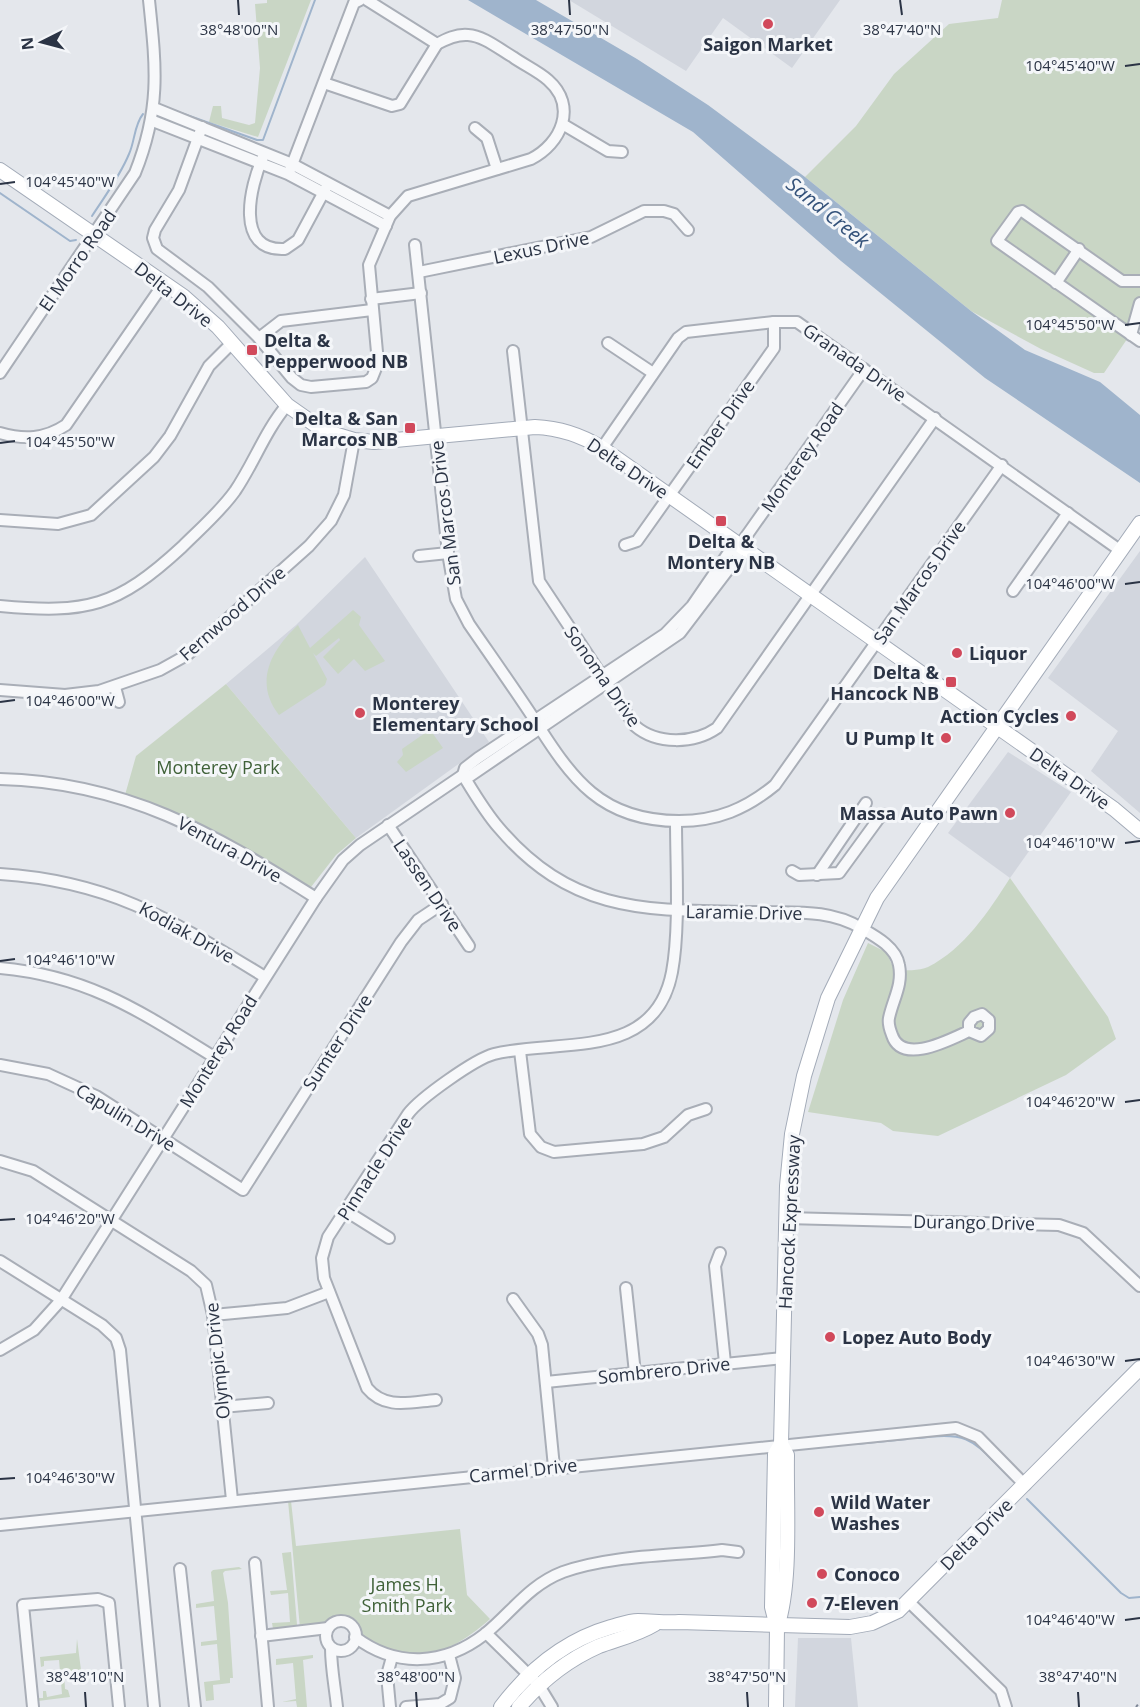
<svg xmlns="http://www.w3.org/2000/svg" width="1140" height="1707" viewBox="0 0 1140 1707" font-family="'Open Sans',sans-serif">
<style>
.built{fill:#d2d6de}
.green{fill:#c9d6c5}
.water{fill:#9fb4cc}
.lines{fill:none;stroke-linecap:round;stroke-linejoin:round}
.stream{stroke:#9fb4cc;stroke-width:2}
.minor-casing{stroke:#a9aeb7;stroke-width:14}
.major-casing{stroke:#a3abb8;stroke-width:16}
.minor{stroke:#f7f8fa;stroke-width:10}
.major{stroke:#fff;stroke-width:14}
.rail{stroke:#7d8696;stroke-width:2;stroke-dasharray:3 6;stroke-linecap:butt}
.ticks{fill:none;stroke:#2b3445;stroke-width:2}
.poi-dot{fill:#d1495b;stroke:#f4f6f9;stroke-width:2}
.labels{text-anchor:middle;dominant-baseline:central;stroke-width:6;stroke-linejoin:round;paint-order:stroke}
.poi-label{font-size:18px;font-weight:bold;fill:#2b3445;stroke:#f4f6f9;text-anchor:start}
.street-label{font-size:18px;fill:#2b3445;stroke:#f4f6f9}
.park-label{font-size:18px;fill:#3f6138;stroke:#f4f6f9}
.water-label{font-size:20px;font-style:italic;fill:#34527a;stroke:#f4f6f9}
.ticks-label{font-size:15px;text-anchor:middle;fill:#2b3445;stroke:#f4f6f9;stroke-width:6;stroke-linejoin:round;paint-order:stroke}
</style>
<rect width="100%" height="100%" fill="#e4e7ec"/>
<g class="built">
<polygon points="569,0 840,0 792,68 723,18 686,71"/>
<polygon points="1140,551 1140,813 1091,771 1118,731 1048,678"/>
<polygon points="365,557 489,742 356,838 226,684 296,625"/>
<polygon points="1008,752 1071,792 1010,878 948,833"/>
<polygon points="798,1638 851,1638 858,1707 795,1707"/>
</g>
<g class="green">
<polygon points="267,0 311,0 258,137 209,122 213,106 221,106 222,118 249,125 255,123 260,68 255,4 267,3"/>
<polygon points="1002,0 1140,0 1140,320 1104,373 1094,373 1041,349 971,311 805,177 856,126 894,74 949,24 998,18"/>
<path d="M353,610L361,617L359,625L385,661L365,671L354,659L338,674L323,657L340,640L339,638L316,656L313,653L327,679L325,685L279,715C253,682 272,649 298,625L310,648Z"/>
<polygon points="226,684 356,838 336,855 311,887 216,831 156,805 125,795 136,756"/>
<polygon points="428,731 431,731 443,748 406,772 397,762 403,755 402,749"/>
<path d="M1010,878L1108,1017L1116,1039L1066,1075L938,1136L893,1131L881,1123L808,1112L843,1000L868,943L886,952L895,971C905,970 919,971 928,967C964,949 989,911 1010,878Z"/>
<path d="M288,1501H291L296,1546L460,1529L467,1595L490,1619C446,1658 413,1665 360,1636L356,1623L344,1617L300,1628Z"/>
<polygon points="291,1552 297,1625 273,1629 272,1623 290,1622 288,1593 271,1595 270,1591 287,1590 282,1553"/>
<polygon points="239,1567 242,1569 225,1571 223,1573 228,1603 233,1678 230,1678 230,1683 213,1685 214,1700 206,1701 204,1682 220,1680 217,1644 201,1646 201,1642 217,1640 214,1606 196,1608 196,1604 214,1601 211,1572 213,1570"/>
<polygon points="77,1639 81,1670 64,1672 65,1689 68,1690 70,1697 38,1701 38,1698 43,1698 43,1691 46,1691 47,1697 62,1694 59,1660 44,1661 44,1666 41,1667 40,1657 76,1653"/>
<polygon points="313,1655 313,1658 303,1660 307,1707 297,1707 296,1701 282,1702 296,1699 293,1663 276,1665 276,1659"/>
</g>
<polygon class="water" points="468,0 536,0 637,59 708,105 805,177 971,311 1025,350 1100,382 1140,415 1140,483 985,378 841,261 693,132"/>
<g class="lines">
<g class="stream">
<polyline points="167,108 257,140 263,140 315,0"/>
<polyline points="0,193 70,241 76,240"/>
<path d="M92,216C105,196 120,176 129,154C135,141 134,125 143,114"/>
<path d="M919,1438C973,1430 974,1443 1011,1479"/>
<polyline points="856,1444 907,1439"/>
<polyline points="1027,1499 1121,1593 1129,1598 1140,1597"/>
</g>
<g class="minor-casing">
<g id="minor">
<polyline points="367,0 437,44"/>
<polyline points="154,108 292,164 390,216"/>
<polyline points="153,121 288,174 386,226"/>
<polyline points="564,125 608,151 622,152"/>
<path d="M202,127L179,190L155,230L153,238L157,249L208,287L259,338L292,378L301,385L311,387L366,382L372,378L378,363L369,265L390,216L408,196L531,159C561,144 578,106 548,80C538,71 524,65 513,57C499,49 484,36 468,35C456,34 446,39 437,44L400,104L392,106L324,83"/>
<polyline points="475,128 487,138 497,169"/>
<path d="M263,157C250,186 234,252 285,249L298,240L327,186"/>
<polyline points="290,170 354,3 360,0"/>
<path d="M415,245L448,553L456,599L469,624C491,656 513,687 534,719C572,779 601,821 679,821C717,821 746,809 775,785L1002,465"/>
<polyline points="419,272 591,237 644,211 664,211 674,214 688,230"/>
<polyline points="1140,281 1122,281 1022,211 1018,212 997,241 1140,341"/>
<polyline points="1056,283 1079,249"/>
<polyline points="371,299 421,293"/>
<polyline points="1131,335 1140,303"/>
<polyline points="259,338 281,321 372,310"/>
<polyline points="608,343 653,373"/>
<path d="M513,351L539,581L635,726C657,745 694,744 717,728L935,418"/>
<path d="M0,373L135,173C161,108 156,67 149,0"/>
<path d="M0,433C24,440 45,439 66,425L164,283"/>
<polyline points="602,448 678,338 686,332 774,322 797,322 1121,551"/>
<polyline points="0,520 58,524 91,515 154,457 170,436 209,366 232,343"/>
<polyline points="625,545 637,541 774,348 774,322"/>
<polyline points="419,556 448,553"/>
<polyline points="1013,591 1068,513"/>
<path d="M0,606C87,614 117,607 182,547C200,529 220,512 235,491C254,463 265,431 287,405"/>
<polyline points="115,687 119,702"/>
<polyline points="0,690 65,695 99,691 160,670 187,655 309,546 331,521 344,495 354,440"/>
<path d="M463,775C474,793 485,812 499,828C575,917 652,910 760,912C795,913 829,909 861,928C875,936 896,947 899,965C903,985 893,999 889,1018C888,1023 890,1030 892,1035C902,1066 951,1039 969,1031V1023L974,1017L982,1014L989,1020V1029L981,1036L969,1031"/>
<polyline points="463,775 465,768 478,758 665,634 692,606 729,552 740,545 864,369"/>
<path d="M0,779C126,782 213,833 316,898"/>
<polyline points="388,825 469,946"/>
<polyline points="792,871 799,875 839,873 882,814"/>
<path d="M0,874C112,881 173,921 265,977"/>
<polyline points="817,875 866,803"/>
<path d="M0,968C89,976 141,1012 214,1057"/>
<polyline points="520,1051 530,1134 541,1147 554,1152 643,1144 664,1137 688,1115 706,1109"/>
<polyline points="0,1065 48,1074 96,1096 243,1190 401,942 418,920 442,904"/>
<polyline points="0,1161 33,1171 191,1271 206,1285 213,1315 232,1500"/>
<polyline points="346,1211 389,1238"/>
<polyline points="786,1218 1059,1225 1083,1233 1140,1286"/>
<polyline points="720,1253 715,1266 725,1363"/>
<polyline points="0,1261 102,1325 116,1338 120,1350 154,1707"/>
<polyline points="626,1288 635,1373"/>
<polyline points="513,1299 538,1334 542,1345 554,1467"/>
<polyline points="213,1315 287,1308 329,1292"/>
<polyline points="0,1350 34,1330 61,1300 316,898 343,860 360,845 463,775 470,776 680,633 737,558 740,545"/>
<polyline points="546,1382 783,1358"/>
<path d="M436,1400C410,1402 385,1410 367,1388L324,1278L322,1258L328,1237L408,1114C420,1098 475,1059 494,1054C559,1038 655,1062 672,972C680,929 676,866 676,821"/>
<polyline points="222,1407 268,1403"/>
<polyline points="0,1525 956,1428 978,1437 1025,1485"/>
<polyline points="255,1563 268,1707"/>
<polyline points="180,1569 195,1707"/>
<polyline points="909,1602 1001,1691 1006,1707"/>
<circle cx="341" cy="1636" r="15"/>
<polyline points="486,1633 538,1684 552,1707"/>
<polyline points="261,1636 328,1628"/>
<path d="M355,1637C396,1668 444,1666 485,1634C512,1612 529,1585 563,1572C611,1555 672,1556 722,1550L738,1552"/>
<path d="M331,1648C331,1668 335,1687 337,1707"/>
<polyline points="33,1707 23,1605 98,1599 109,1603 119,1707"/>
<polyline points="390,1707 387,1675 392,1657"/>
<polyline points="406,1707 440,1704 450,1698 455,1678 449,1655"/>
</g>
</g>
<g class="major-casing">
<g id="major">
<path d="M0,170L183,296L218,327L287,405L324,431L354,440L374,442L535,427C560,428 581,435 602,448L1114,809L1140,831"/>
<path d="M777,1627C792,1582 786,1504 787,1455L781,1444"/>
<path d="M501,1707C529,1670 566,1640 611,1627C619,1625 629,1621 638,1621C652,1621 664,1623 679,1622L850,1627L872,1623L898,1611L1140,1368"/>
<path d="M519,1707C541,1681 567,1660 599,1646C618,1639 637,1635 655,1624"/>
<polyline points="776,1707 777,1627 772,1607 775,1454 781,1444 787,1186 792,1134 804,1076 828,998 877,898 1140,523"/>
</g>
</g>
<use href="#minor" class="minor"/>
<use href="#major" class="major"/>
<polyline class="rail" points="1136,1707 1140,1702"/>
</g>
<path class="ticks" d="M238,0L239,15M569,0L570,15M900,0L902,15M1125,66L1140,64M0,184L15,182M1125,325L1140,323M0,443L15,441M1125,584L1140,582M0,702L15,700M1125,843L1140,841M0,961L15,959M1125,1102L1140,1100M0,1220L15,1219M1125,1361L1140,1359M0,1479L15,1478M1125,1620L1140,1618M85,1692L86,1707M416,1692L417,1707M747,1692L748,1707M1078,1692L1079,1707"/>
<g class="poi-dot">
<circle cx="768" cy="24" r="6"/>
<rect x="246" y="344" width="12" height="12" rx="3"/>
<rect x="404" y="422" width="12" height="12" rx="3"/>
<rect x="715" y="515" width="12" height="12" rx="3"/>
<circle cx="957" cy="653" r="6"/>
<rect x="945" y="676" width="12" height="12" rx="3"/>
<circle cx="360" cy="713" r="6"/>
<circle cx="1071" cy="716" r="6"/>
<circle cx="946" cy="738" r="6"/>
<circle cx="1010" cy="813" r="6"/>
<circle cx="830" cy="1337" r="6"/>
<circle cx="819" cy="1512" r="6"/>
<circle cx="822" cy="1574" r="6"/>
<circle cx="812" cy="1603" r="6"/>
</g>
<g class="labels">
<g class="poi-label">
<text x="768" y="44" text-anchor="middle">Saigon Market</text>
<text x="264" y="340">Delta &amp;<tspan x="264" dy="21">Pepperwood NB</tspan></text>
<text x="398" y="418" text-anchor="end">Delta &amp; San<tspan x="398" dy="21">Marcos NB</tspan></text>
<text x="721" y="541" text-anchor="middle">Delta &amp;<tspan x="721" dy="21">Montery NB</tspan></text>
<text x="969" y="653">Liquor</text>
<text x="939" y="672" text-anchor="end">Delta &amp;<tspan x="939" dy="21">Hancock NB</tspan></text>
<text x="372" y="703">Monterey<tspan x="372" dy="21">Elementary School</tspan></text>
<text x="1059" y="716" text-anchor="end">Action Cycles</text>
<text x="934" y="738" text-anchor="end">U Pump It</text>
<text x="998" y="813" text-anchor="end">Massa Auto Pawn</text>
<text x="842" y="1337">Lopez Auto Body</text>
<text x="831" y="1502">Wild Water<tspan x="831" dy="21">Washes</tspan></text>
<text x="834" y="1574">Conoco</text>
<text x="824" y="1603">7-Eleven</text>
</g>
<g class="street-label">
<text transform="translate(541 247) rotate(-12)">Lexus Drive</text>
<text transform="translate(77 260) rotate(-55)">El Morro Road</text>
<text transform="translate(174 294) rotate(38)">Delta Drive</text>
<text transform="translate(855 362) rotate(35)">Granada Drive</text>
<text transform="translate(720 424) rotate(-55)">Ember Drive</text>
<text transform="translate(802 457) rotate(-55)">Monterey Road</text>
<text transform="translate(628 468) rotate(34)">Delta Drive</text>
<text transform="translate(445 513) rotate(-97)">San Marcos Drive</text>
<text transform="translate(919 582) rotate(-55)">San Marcos Drive</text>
<text transform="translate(232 613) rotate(-41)">Fernwood Drive</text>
<text transform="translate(603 676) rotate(55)">Sonoma Drive</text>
<text transform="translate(1070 778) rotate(35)">Delta Drive</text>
<text transform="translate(230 849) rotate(29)">Ventura Drive</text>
<text transform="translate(428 885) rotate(56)">Lassen Drive</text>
<text transform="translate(744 912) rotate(1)">Laramie Drive</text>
<text transform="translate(187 932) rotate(29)">Kodiak Drive</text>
<text transform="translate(337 1042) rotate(-57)">Sumter Drive</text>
<text transform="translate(218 1051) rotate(-58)">Monterey Road</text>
<text transform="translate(126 1117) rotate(31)">Capulin Drive</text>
<text transform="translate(374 1168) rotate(-57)">Pinnacle Drive</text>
<text transform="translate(789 1222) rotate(-87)">Hancock Expressway</text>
<text transform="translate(974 1222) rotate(1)">Durango Drive</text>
<text transform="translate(217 1361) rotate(-96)">Olympic Drive</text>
<text transform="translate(664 1370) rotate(-6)">Sombrero Drive</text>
<text transform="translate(523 1470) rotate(-6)">Carmel Drive</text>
<text transform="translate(976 1534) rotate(-45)">Delta Drive</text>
</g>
<g class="park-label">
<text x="218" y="767">Monterey Park</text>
<text x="407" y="1584">James H.<tspan x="407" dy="21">Smith Park</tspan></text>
</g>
<g class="water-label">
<text transform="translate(828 212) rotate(39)">Sand Creek</text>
</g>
</g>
<g class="ticks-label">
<text x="239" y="35">38°48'00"N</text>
<text x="570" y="35">38°47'50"N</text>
<text x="902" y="35">38°47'40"N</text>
<text x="1070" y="71">104°45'40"W</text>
<text x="70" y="187">104°45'40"W</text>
<text x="1070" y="330">104°45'50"W</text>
<text x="70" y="447">104°45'50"W</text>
<text x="1070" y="589">104°46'00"W</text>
<text x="70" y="706">104°46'00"W</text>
<text x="1070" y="848">104°46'10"W</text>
<text x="70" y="965">104°46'10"W</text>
<text x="1070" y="1107">104°46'20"W</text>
<text x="70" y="1224">104°46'20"W</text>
<text x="1070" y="1366">104°46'30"W</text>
<text x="70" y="1483">104°46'30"W</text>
<text x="1070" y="1625">104°46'40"W</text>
<text x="85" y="1682">38°48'10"N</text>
<text x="416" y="1682">38°48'00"N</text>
<text x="747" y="1682">38°47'50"N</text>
<text x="1078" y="1682">38°47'40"N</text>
</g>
<g transform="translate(42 42) rotate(264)" stroke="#f4f6f9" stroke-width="4.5" paint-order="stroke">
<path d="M0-4.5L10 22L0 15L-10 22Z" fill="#2b3445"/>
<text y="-9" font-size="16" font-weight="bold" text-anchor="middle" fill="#2b3445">N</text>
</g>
</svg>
